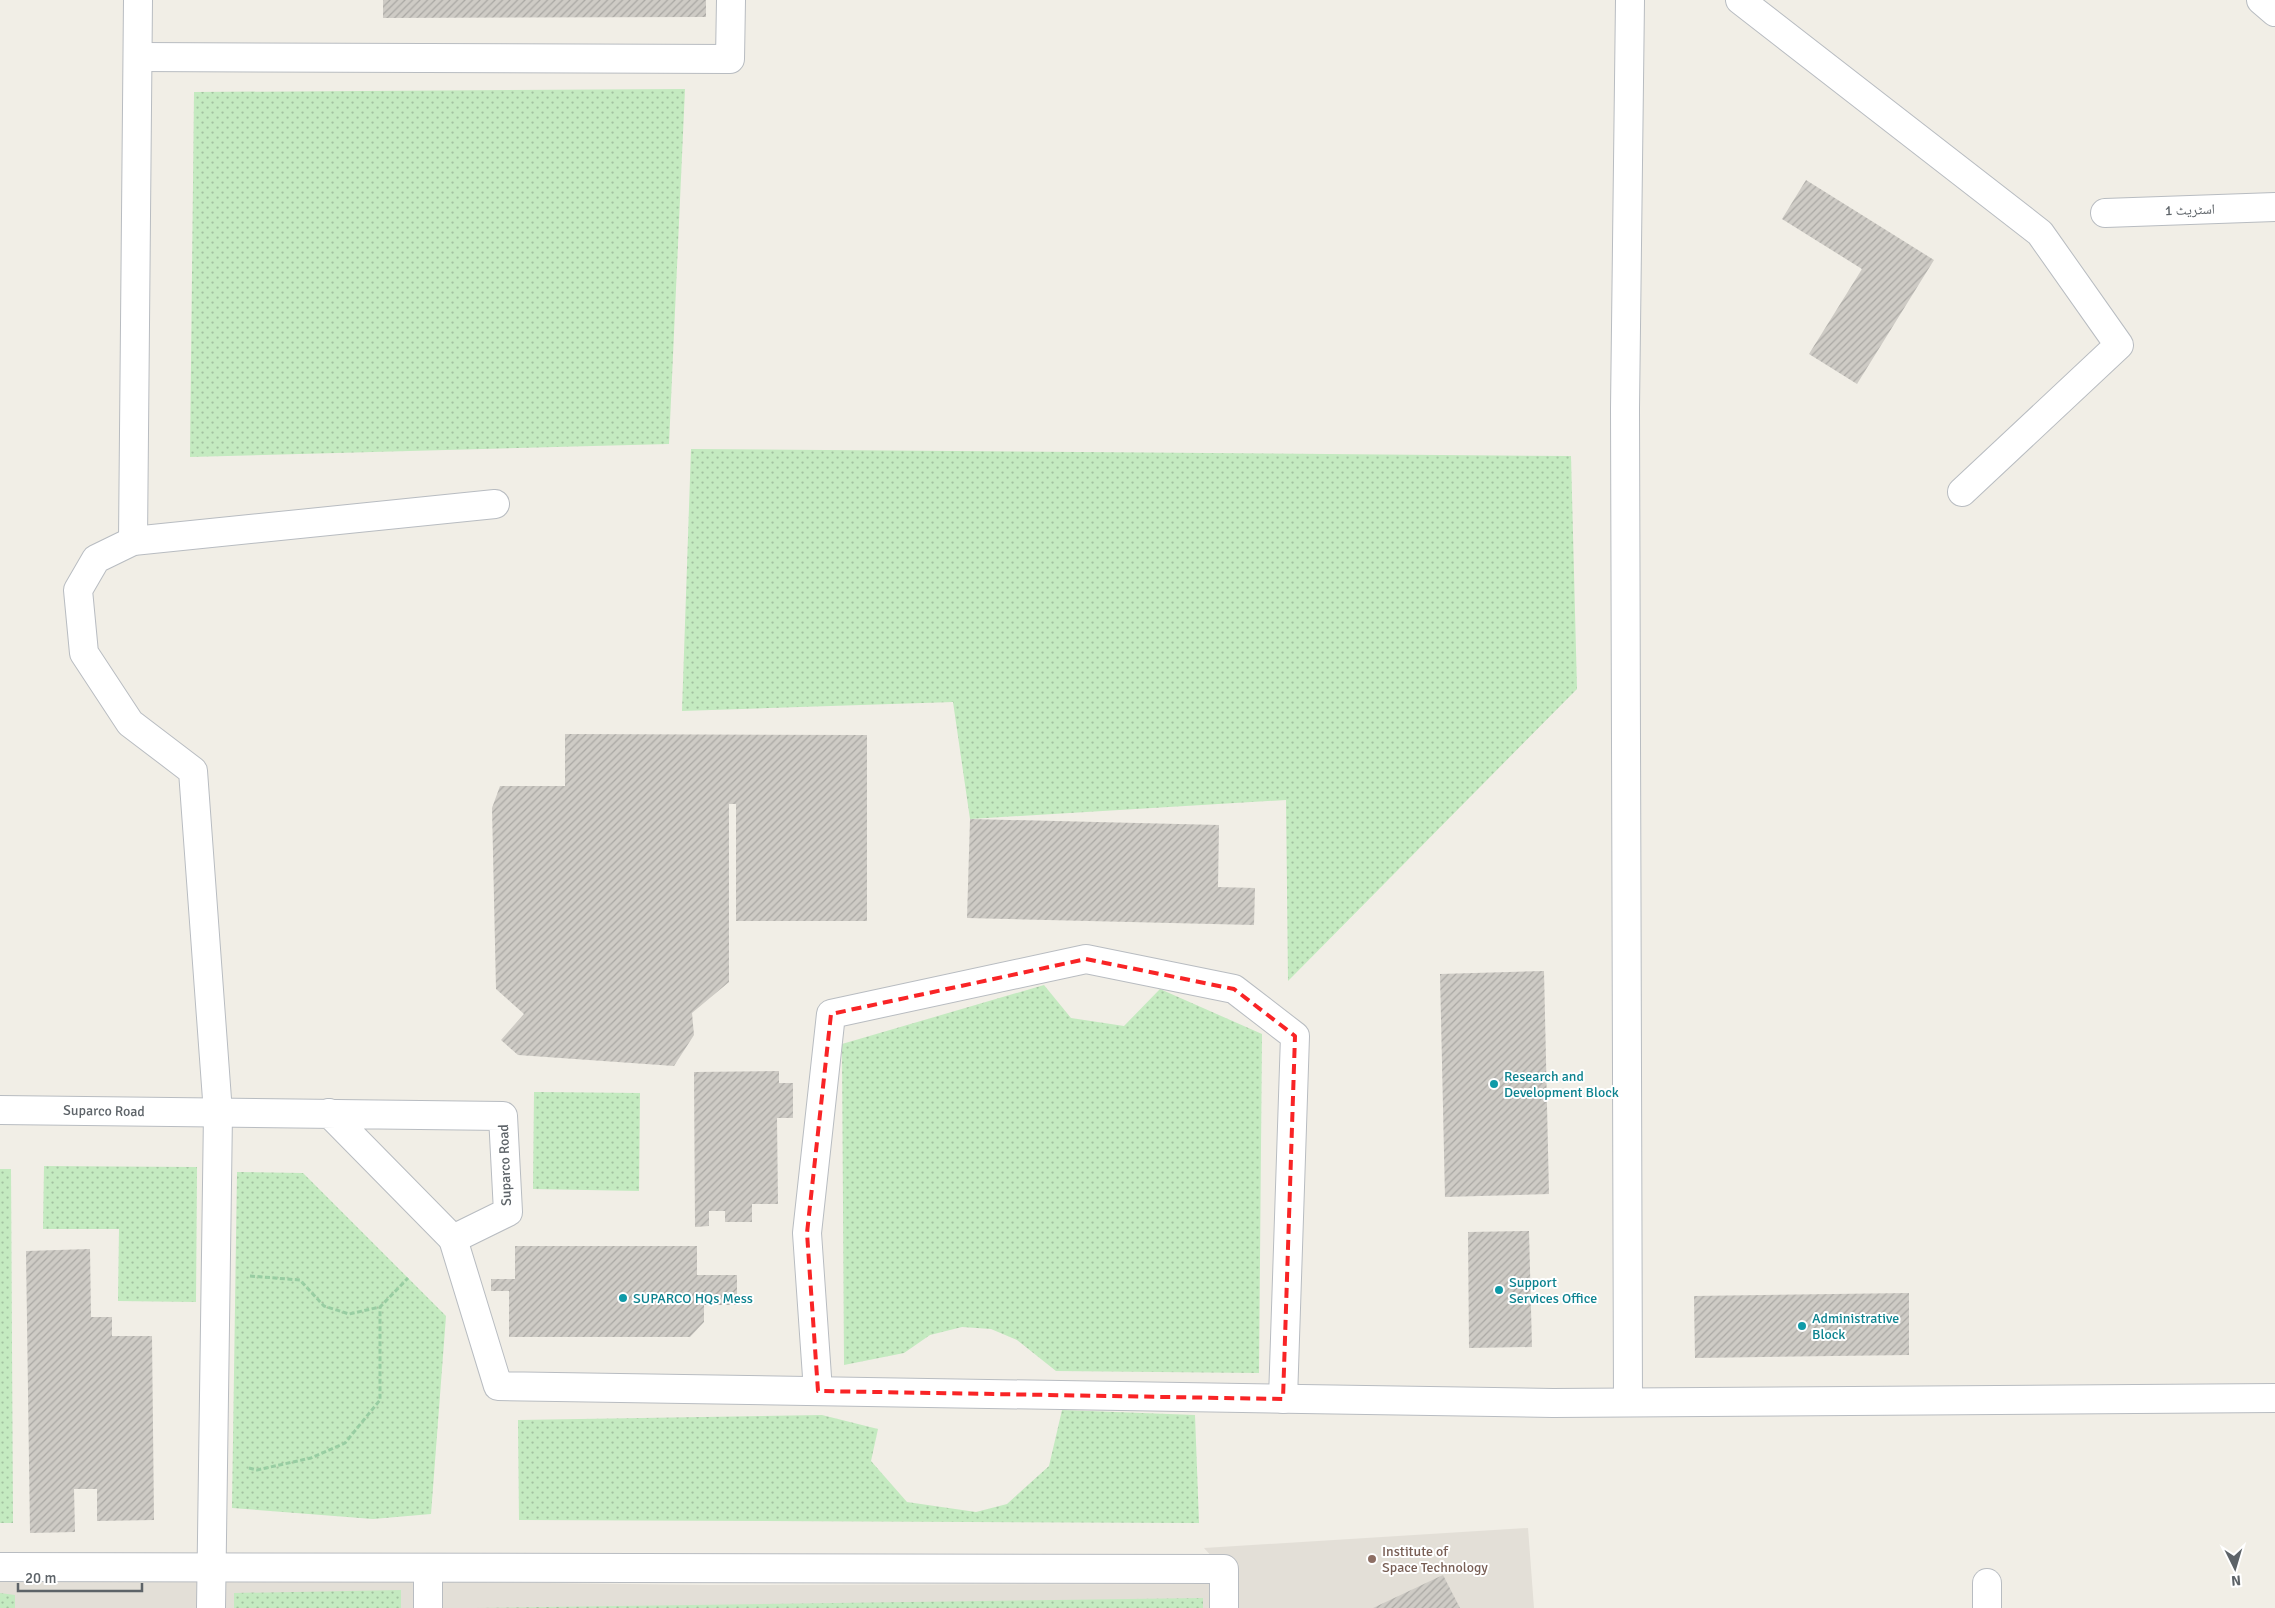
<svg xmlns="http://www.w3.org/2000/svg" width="2275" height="1608" viewBox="0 0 2275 1608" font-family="Signika,'Noto Naskh Arabic',sans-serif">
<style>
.education{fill:#e3dfd7}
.grass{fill:url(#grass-dots)}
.building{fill:url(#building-hatch)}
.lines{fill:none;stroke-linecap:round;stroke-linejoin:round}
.street-casing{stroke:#b8bcc1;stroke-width:30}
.path{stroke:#98cda2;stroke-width:3;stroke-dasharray:5 2.5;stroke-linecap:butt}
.street{stroke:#fff;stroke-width:28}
.marked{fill:none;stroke:#f92426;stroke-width:4;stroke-dasharray:10 6;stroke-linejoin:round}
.culture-dot{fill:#0f9aa8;stroke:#fff;stroke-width:2}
.education-dot{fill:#8d6e63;stroke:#fff;stroke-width:2}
.labels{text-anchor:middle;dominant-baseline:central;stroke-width:4;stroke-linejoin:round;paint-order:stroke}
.street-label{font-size:14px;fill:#5d6368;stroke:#fff}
.culture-label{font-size:14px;fill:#0d838f;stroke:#fff;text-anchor:start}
.education-label{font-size:14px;fill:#785e54;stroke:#fff;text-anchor:start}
</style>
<defs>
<pattern id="grass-dots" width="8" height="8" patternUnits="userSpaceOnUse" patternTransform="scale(1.25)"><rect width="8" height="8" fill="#c4eac0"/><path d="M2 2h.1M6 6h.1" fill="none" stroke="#a2c1a0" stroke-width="1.8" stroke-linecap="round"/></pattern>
<pattern id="building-hatch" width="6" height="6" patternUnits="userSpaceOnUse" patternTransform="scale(1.25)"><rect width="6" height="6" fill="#cecbc5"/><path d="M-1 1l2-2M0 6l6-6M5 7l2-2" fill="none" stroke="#aaa8a4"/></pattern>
</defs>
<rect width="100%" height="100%" fill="#f1eee6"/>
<polygon class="education" points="1528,1528 1534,1608 0,1608 0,1580 374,1581 709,1585 1199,1584 1223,1569 1204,1548"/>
<g class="grass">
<polygon points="685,89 669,444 190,457 194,92"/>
<polygon points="691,449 1571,456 1577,689 1288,981 1286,800 970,819 953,702 682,711"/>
<polygon points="1044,985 1071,1018 1124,1026 1160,989 1262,1034 1259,1373 1056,1371 1017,1340 991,1329 962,1327 930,1335 904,1353 844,1365 842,1044"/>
<polygon points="534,1092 640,1093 639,1191 533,1189"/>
<polygon points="44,1166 197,1167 196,1302 118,1301 119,1229 43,1229"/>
<polygon points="0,1169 11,1169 13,1523 0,1523"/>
<polygon points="237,1172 303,1173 446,1316 431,1514 373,1519 232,1508"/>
<polygon points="1062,1410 1195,1415 1199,1523 519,1520 518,1420 822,1415 878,1429 871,1461 907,1502 976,1512 1007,1504 1049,1466"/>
<polygon points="401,1590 401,1608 234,1608 234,1593"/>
<polygon points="0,1593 15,1595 15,1608 0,1608"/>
<polygon points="1203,1598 1203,1608 475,1608"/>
</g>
<g class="building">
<polygon points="383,0 706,0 706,17 383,18"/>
<polygon points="1806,180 1934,260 1857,384 1809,354 1862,269 1782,219"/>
<polygon points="565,734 867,735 867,921 736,921 736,804 729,804 729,982 692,1013 694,1035 674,1066 518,1055 501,1040 524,1014 496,989 492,808 500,786 565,786"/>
<polygon points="970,819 1219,825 1218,887 1255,888 1254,925 967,918"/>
<polygon points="1544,971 1549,1194 1445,1197 1440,974"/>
<polygon points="779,1071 779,1083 793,1083 793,1118 777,1118 778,1204 752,1204 752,1222 725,1222 725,1211 709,1211 709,1226 695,1227 694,1072"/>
<polygon points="1529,1231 1532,1347 1469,1348 1468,1232"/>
<polygon points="515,1246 697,1246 697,1275 737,1275 737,1305 704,1305 704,1322 690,1337 509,1337 509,1291 491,1291 491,1279 515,1279"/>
<polygon points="90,1249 91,1317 112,1317 112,1336 152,1336 154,1520 97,1521 97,1489 74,1489 75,1532 30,1533 26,1251"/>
<polygon points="1909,1293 1909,1355 1695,1358 1694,1296"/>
<polygon points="1443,1575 1460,1608 1373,1608"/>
</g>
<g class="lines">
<g class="street-casing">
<g id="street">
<polyline points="1740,0 2040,233 2119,345 1962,492"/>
<polyline points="2261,0 2275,12"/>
<polyline points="138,57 730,59 731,0"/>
<polyline points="2105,213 2275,207"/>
<polyline points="133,541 138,0"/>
<polyline points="0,1110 503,1116 508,1212 453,1239 329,1113"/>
<polyline points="453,1239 498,1386 1553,1403 2275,1398"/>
<polyline points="818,1391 807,1233 831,1014 1086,959 1234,989 1295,1036 1283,1399"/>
<polyline points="1628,1402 1625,409 1630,0"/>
<polyline points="0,1567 1224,1569 1224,1608"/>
<polyline points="428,1569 428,1608"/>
<polyline points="1987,1583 1987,1608"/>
<polyline points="211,1608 218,1113 193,771 130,723 84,653 78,590 96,559 133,541 495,504"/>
</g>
</g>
<g class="path">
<polyline points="250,1276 300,1280 324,1306 349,1314 380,1307 408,1278"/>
<polyline points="249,1468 257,1470 311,1458 345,1443 380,1400 380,1307"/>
</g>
<use href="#street" class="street"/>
</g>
<path class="marked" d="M1086,959L1234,989L1295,1036L1283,1399L818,1391L807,1233L831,1014Z"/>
<g class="culture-dot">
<circle cx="1494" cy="1084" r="5"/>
<circle cx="1499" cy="1290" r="5"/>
<circle cx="623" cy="1298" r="5"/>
<circle cx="1802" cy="1326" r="5"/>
</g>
<circle class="education-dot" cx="1372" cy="1559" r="5"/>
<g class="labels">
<g class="street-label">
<text transform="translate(2190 210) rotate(-2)">اسٹریٹ 1</text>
<text transform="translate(104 1111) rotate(1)">Suparco Road</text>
<text transform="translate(505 1165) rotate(-92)">Suparco Road</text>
</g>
<g class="culture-label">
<text x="1504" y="1076">Research and<tspan x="1504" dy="16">Development Block</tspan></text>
<text x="1509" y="1282">Support<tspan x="1509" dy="16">Services Office</tspan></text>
<text x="633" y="1298">SUPARCO HQs Mess</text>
<text x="1812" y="1318">Administrative<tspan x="1812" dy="16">Block</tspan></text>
</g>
<g class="education-label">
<text x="1382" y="1551">Institute of<tspan x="1382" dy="16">Space Technology</tspan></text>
</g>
</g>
<g transform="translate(2235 1568) rotate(175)" stroke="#ffffff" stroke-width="4" paint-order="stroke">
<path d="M0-4L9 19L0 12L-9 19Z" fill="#5d6368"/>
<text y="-8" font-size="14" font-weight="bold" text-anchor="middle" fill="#5d6368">N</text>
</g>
<path d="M18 1583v8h124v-8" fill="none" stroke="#5d6368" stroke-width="2.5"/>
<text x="25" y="1583" font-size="15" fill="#5d6368" stroke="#ffffff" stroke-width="4" paint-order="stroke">20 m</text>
</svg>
